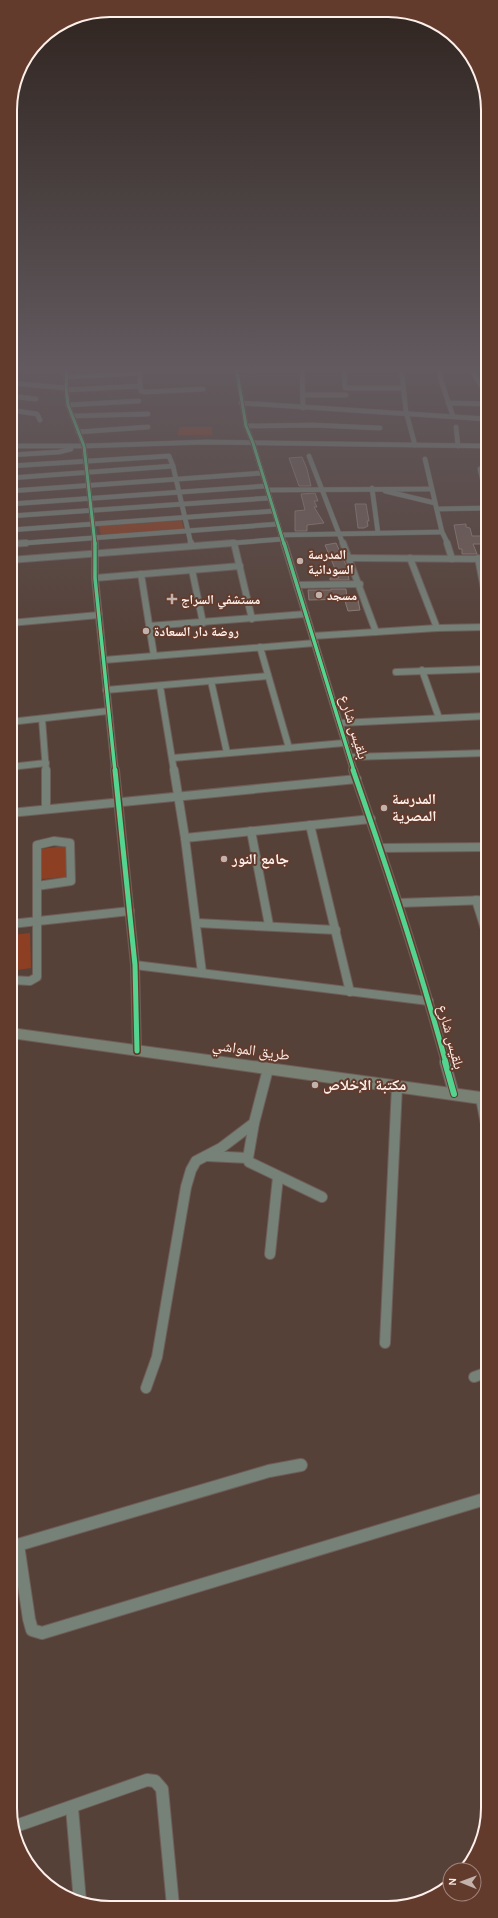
<svg xmlns="http://www.w3.org/2000/svg" width="498" height="1918" viewBox="0 0 498 1918" font-family="Karla,'Noto Naskh Arabic',sans-serif">
<style>
.green{fill:#8c3f22}
.building{fill:#6d5b54;stroke:#8f7c76}
.lines{fill:none;stroke-linecap:round;stroke-linejoin:round}
.street-far4-casing{stroke:#6e5e58;stroke-width:5.5}
.street-far3-casing{stroke:#6e5e58;stroke-width:8}
.street-far2-casing{stroke:#6e5e58;stroke-width:10}
.street-far1-casing{stroke:#6e5e58;stroke-width:12}
.street-casing{stroke:#6e5e58;stroke-width:14}
.primary-casing{stroke:#6e5e58;stroke-width:2}
.street-far4{stroke:#768178;stroke-width:4.5}
.street-far3{stroke:#768178;stroke-width:6}
.street-far2{stroke:#768178;stroke-width:8}
.street-far1{stroke:#768178;stroke-width:10}
.street{stroke:#768178;stroke-width:12}
.primary{fill:#798074;fill-rule:evenodd}
.cycleway-far3-casing{stroke:#623b2d;stroke-width:4.5}
.cycleway-far2-casing{stroke:#623b2d;stroke-width:5.5}
.cycleway-far1-casing{stroke:#623b2d;stroke-width:8}
.cycleway-casing{stroke:#623b2d;stroke-width:8}
.cycleway-far3{stroke:#53d58f;stroke-width:3}
.cycleway-far2{stroke:#53d58f;stroke-width:3.5}
.cycleway-far1{stroke:#53d58f;stroke-width:5}
.cycleway{stroke:#53d58f;stroke-width:6}
.poi-dot{fill:#c3b2ac;stroke:#623b2d;stroke-width:1.5}
.labels{text-anchor:middle;dominant-baseline:central;stroke-width:4;stroke-linejoin:round;paint-order:stroke}
.far-poi-label{font-size:13px;font-weight:bold;fill:#feefea;stroke:#623b2d;text-anchor:start}
.street-label{font-size:15px;fill:#feefea;stroke:#623b2d}
.poi-label{font-size:15px;font-weight:bold;fill:#feefea;stroke:#623b2d;text-anchor:start}
.rim{fill:none;stroke:#feefea;stroke-width:2}
</style>
<rect width="100%" height="100%" fill="#564139"/>
<g class="green">
<polygon points="179,427 212,427 212,435 178,435"/>
<polygon points="181,519 184,529 101,535 99,526"/>
<polygon points="65,846 67,877 42,879 41,849"/>
<polygon points="30,933 31,968 11,971 11,935"/>
</g>
<g class="building">
<polygon points="302,457 307,469 311,486 299,486 289,458"/>
<polygon points="315,493 318,501 314,501 317,507 314,507 324,523 307,525 307,531 295,531 295,511 305,510 301,494"/>
<polygon points="355,504 366,504 369,521 367,521 368,526 364,528 358,528"/>
<polygon points="466,524 466,527 470,528 472,536 487,536 487,544 473,544 477,554 462,554 462,549 459,549 454,525"/>
<polygon points="336,543 350,574 348,574 349,580 330,580 330,578 339,578 325,545"/>
<polygon points="331,589 346,589 347,599 309,600 308,590 331,590"/>
<polygon points="358,600 360,610 348,611 345,601"/>
</g>
<g class="lines">
<g class="street-far4-casing">
<g id="street-far4">
<polyline points="67,366 66,388 68,405 84,446 95,544"/>
<polyline points="236,366 246,426 253,443 284,544"/>
<polyline points="302,366 303,408"/>
<polyline points="344,366 345,388 402,388"/>
<polyline points="401,366 406,412 415,445"/>
<polyline points="439,366 441,381 453,416"/>
<polyline points="469,366 487,395"/>
<polyline points="236,368 400,368"/>
<polyline points="470,369 487,369"/>
<polyline points="66,377 140,373"/>
<polyline points="10,383 66,388"/>
<polyline points="140,386 141,391 145,392 203,389"/>
<polyline points="66,390 140,386 140,366"/>
<polyline points="303,395 346,395"/>
<polyline points="10,396 36,399"/>
<polyline points="241,403 487,419"/>
<polyline points="448,403 487,404"/>
<polyline points="68,405 139,401"/>
<polyline points="10,410 37,414 40,420"/>
<polyline points="72,416 148,414"/>
<polyline points="246,426 312,425 380,428"/>
<polyline points="456,427 458,446"/>
<polyline points="78,432 148,427"/>
<polyline points="10,446 84,446 207,442 487,446"/>
<polyline points="10,455 59,452 71,449"/>
<polyline points="309,456 343,544"/>
<polyline points="425,459 442,532 448,544"/>
<polyline points="487,465 480,469 487,498"/>
<polyline points="10,466 169,456 173,466 191,544"/>
<polyline points="10,478 173,466"/>
<polyline points="372,488 378,533"/>
<polyline points="268,490 431,489"/>
<polyline points="10,491 262,473"/>
<polyline points="385,491 435,503"/>
<polyline points="10,504 266,486"/>
<polyline points="437,509 487,508"/>
<polyline points="10,516 270,498"/>
<polyline points="10,530 274,511"/>
<polyline points="281,535 442,532"/>
<polyline points="12,544 278,524"/>
<polyline points="220,544 283,539"/>
</g>
</g>
<g class="street-far3-casing">
<g id="street-far3">
<polyline points="95,543 95,578 115,771"/>
<polyline points="191,543 192,546"/>
<polyline points="234,543 252,619"/>
<polyline points="284,543 354,771"/>
<polyline points="343,543 376,632"/>
<polyline points="447,543 452,559"/>
<polyline points="10,544 26,543"/>
<polyline points="350,558 487,559"/>
<polyline points="410,558 437,628"/>
<polyline points="478,558 487,604"/>
<polyline points="10,560 233,543"/>
<polyline points="192,570 203,623"/>
<polyline points="141,574 154,656"/>
<polyline points="95,578 240,566"/>
<polyline points="297,585 360,584"/>
<polyline points="10,623 99,615"/>
<polyline points="149,626 306,614"/>
<polyline points="313,636 437,628 487,627"/>
<polyline points="260,647 289,748"/>
<polyline points="104,660 315,643"/>
<polyline points="422,670 439,718"/>
<polyline points="396,672 487,669"/>
<polyline points="211,681 227,753"/>
<polyline points="160,686 174,771"/>
<polyline points="106,690 268,676"/>
<polyline points="42,719 46,771"/>
<polyline points="10,722 108,711"/>
<polyline points="340,723 487,716"/>
<polyline points="350,757 487,753"/>
<polyline points="173,758 344,743"/>
<polyline points="10,767 46,763"/>
</g>
</g>
<g class="street-far2-casing">
<g id="street-far2">
<polyline points="46,770 46,809"/>
<polyline points="115,770 135,965 137,1051"/>
<polyline points="174,770 185,838 202,973"/>
<path d="M353,770C387,867 419,964 446,1063"/>
<polyline points="10,813 357,779"/>
<polyline points="310,825 350,992"/>
<polyline points="251,831 269,925"/>
<polyline points="185,838 371,819"/>
<polygon points="54,841 70,843 71,881 37,886 37,845"/>
<polyline points="380,848 487,847"/>
<polyline points="476,900 487,935"/>
<polyline points="398,903 487,900"/>
<polyline points="197,923 336,930"/>
<polyline points="11,924 130,911"/>
<polyline points="135,965 429,1001"/>
<polyline points="11,980 30,981 37,977 37,886"/>
</g>
</g>
<g class="street-far1-casing">
<g id="street-far1">
<polyline points="445,1062 454,1094"/>
<polyline points="481,1098 488,1134"/>
<polyline points="254,1123 248,1158 249,1162 322,1197"/>
<polyline points="207,1156 248,1158"/>
<polyline points="270,1254 278,1177"/>
<polyline points="385,1343 397,1086"/>
<polyline points="474,1377 488,1372"/>
<polyline points="146,1388 157,1357 186,1187 191,1170 196,1161 221,1148 254,1123 268,1069"/>
</g>
</g>
<g class="street-casing">
<g id="street">
<polyline points="18,1545 29,1619 32,1630 42,1633 488,1498"/>
<polyline points="11,1547 269,1471 301,1465"/>
<polyline points="72,1808 80,1902"/>
<polyline points="13,1827 147,1780 155,1781 162,1789 173,1906"/>
</g>
</g>
<g class="primary-casing">
<polygon id="primary" points="11,1028 488,1093 488,1105 11,1038"/>
</g>
<use href="#street-far4" class="street-far4"/>
<use href="#street-far3" class="street-far3"/>
<use href="#street-far2" class="street-far2"/>
<use href="#street-far1" class="street-far1"/>
<use href="#street" class="street"/>
<use href="#primary" class="primary"/>
<g class="cycleway-far3-casing">
<g id="cycleway-far3">
<polyline points="67,366 66,388 68,405 84,446 95,544"/>
<polyline points="236,366 246,426 253,443 284,544"/>
</g>
</g>
<g class="cycleway-far2-casing">
<g id="cycleway-far2">
<polyline points="95,543 95,578 115,771"/>
<polyline points="284,543 354,771"/>
</g>
</g>
<g class="cycleway-far1-casing">
<g id="cycleway-far1">
<polyline points="115,770 135,965 137,1051"/>
<path d="M353,770C387,867 419,964 446,1063"/>
</g>
</g>
<g class="cycleway-casing">
<polyline id="cycleway" points="445,1062 454,1094"/>
</g>
<use href="#cycleway-far3" class="cycleway-far3"/>
<use href="#cycleway-far2" class="cycleway-far2"/>
<use href="#cycleway-far1" class="cycleway-far1"/>
<use href="#cycleway" class="cycleway"/>
</g>
<linearGradient id="sky" x2="0" y2="1"><stop stop-color="#2f241f"/><stop offset="0.58" stop-color="#625a5f"/><stop offset="1" stop-color="#625a5f" stop-opacity="0"/></linearGradient>
<rect width="498" height="635" fill="url(#sky)"/>
<g class="poi-dot">
<circle cx="300" cy="561" r="4"/>
<circle cx="319" cy="595" r="4"/>
<path d="M170 593h4v4h4v4h-4v4h-4v-4h-4v-4h4z"/>
<circle cx="146" cy="631" r="4"/>
<circle cx="384" cy="808" r="4"/>
<circle cx="224" cy="859" r="4"/>
<circle cx="315" cy="1085" r="4"/>
</g>
<g class="labels">
<g class="far-poi-label">
<text x="308" y="554">المدرسة<tspan x="308" dy="15">السودانية</tspan></text>
<text x="327" y="595">مسجد</text>
<text x="181" y="599">مستشفي السراج</text>
<text x="154" y="631">روضة دار السعادة</text>
</g>
<g class="street-label">
<text transform="translate(354 727) rotate(73)">بلقيس شارع</text>
<text transform="translate(451 1037) rotate(75)">بلقيس شارع</text>
<text transform="translate(251 1050) rotate(8)">طريق المواشي</text>
</g>
<g class="poi-label">
<text x="392" y="799">المدرسة<tspan x="392" dy="17">المصرية</tspan></text>
<text x="232" y="859">جامع النور</text>
<text x="323" y="1085">مكتبة الإخلاص</text>
</g>
</g>
<path d="M0 0H498V1918H0ZM110 17H388A93 93 0 0 1 481 110V1808A93 93 0 0 1 388 1901H110A93 93 0 0 1 17 1808V110A93 93 0 0 1 110 17Z" fill="#623b2d" fill-rule="evenodd"/>
<path class="rim" d="M110 17H388A93 93 0 0 1 481 110V1808A93 93 0 0 1 388 1901H110A93 93 0 0 1 17 1808V110A93 93 0 0 1 110 17Z"/>
<g transform="translate(462 1882) rotate(271)"><circle r="19" fill="#623b2d" stroke="#a08379"/>
<path d="M0-3L7 15L0 10L-7 15Z" fill="#c3b2ac"/>
<text y="-6" font-size="11" font-weight="bold" text-anchor="middle" fill="#feefea">N</text>
</g>
</svg>
